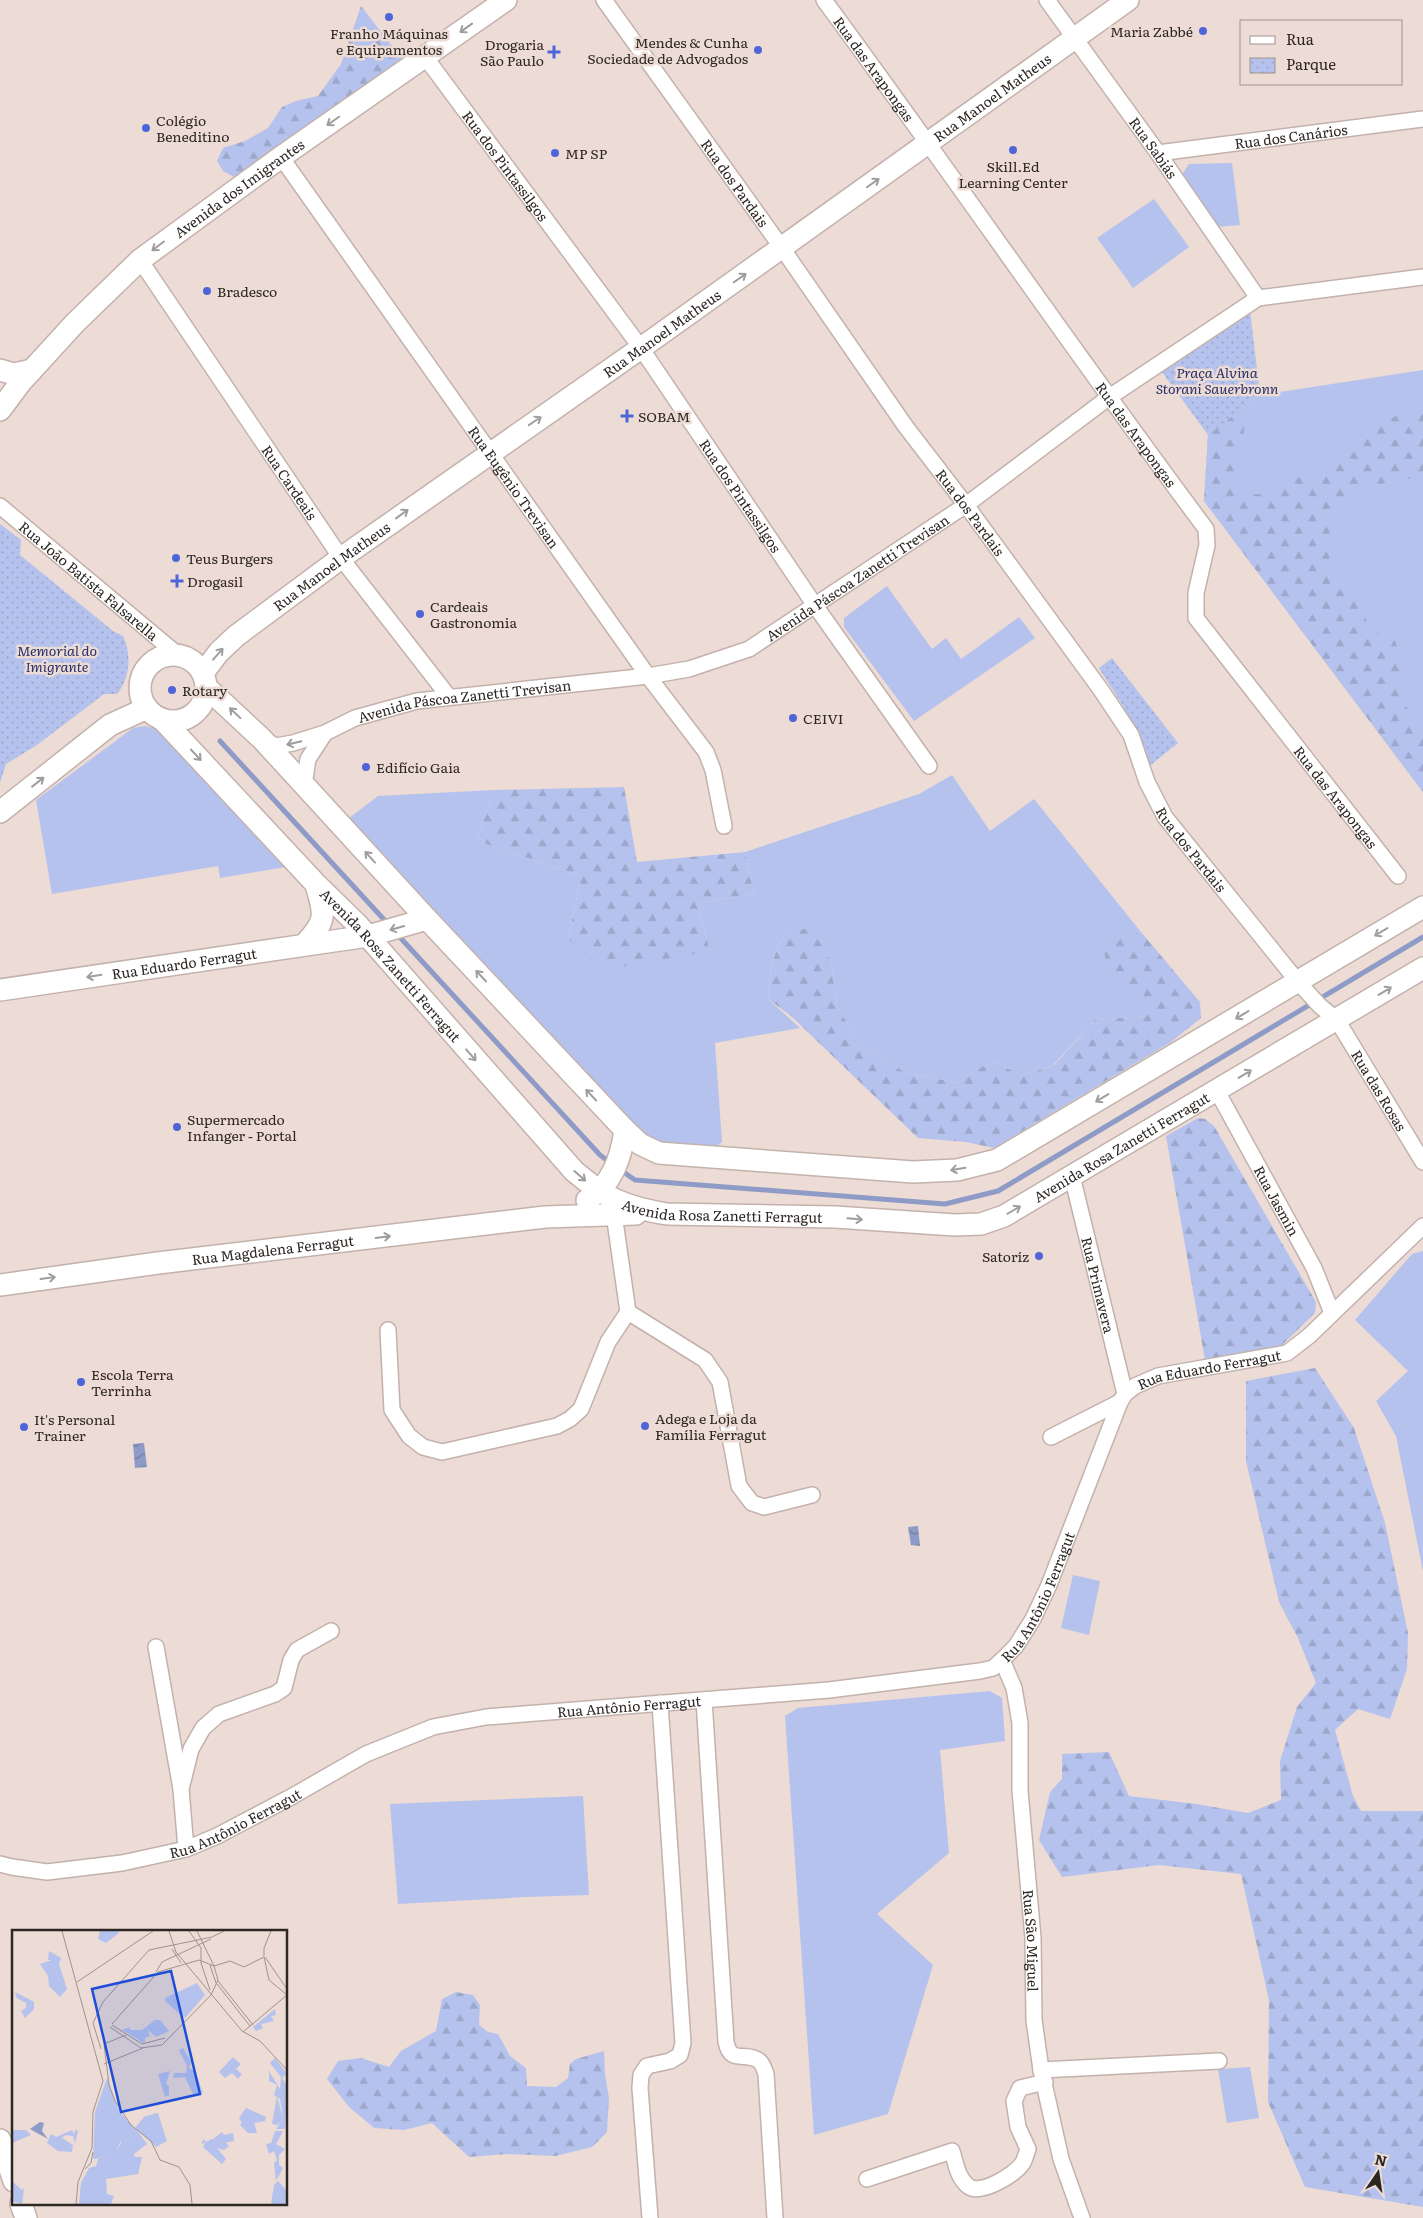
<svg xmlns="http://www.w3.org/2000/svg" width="1423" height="2218" viewBox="0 0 1423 2218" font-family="Literata,serif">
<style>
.grass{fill:#b5c2ed}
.forest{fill:url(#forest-firs)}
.park{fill:url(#park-dots)}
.water{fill:url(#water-waves)}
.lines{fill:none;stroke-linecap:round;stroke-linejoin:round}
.stream{stroke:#8e9bc6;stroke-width:5}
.street-casing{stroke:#c3b2ac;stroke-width:18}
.secondary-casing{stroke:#c3b2ac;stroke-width:24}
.street{stroke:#fff;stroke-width:15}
.secondary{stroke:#fff;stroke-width:21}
.oneway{stroke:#a09e9c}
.poi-dot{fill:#4e64d9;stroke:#eddbd5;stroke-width:2}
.labels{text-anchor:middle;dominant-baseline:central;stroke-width:5;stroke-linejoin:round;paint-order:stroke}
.poi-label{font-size:14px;fill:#2d2724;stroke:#eddbd5;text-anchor:start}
.street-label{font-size:14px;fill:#2d2724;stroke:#eddbd5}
.park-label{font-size:14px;font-style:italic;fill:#273268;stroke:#eddbd5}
.inset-road{fill:none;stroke:#a0938e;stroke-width:1}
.view{fill:#1d4ed8;fill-opacity:0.15;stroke:#1d4ed8;stroke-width:2.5}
.inset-edge{fill:none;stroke:#2d2724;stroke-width:2.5}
</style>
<defs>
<pattern id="forest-firs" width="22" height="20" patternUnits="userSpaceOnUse" patternTransform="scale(1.25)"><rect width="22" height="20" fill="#b5c2ed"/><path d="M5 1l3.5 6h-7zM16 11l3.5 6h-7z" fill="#9ca7cb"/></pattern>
<pattern id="park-dots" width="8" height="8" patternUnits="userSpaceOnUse" patternTransform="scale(1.25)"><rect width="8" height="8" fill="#b5c2ed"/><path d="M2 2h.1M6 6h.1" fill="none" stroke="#9ca7cb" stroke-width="1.8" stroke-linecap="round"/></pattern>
<pattern id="water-waves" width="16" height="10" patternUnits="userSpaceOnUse" patternTransform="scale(1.25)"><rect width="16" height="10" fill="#8e9bc6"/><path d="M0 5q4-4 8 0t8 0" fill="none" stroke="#747ea1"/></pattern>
</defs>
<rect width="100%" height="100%" fill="#eddbd5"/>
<g class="grass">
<polygon points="1232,163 1240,225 1216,227 1181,180 1183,173 1189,164"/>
<polygon points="1154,199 1189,247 1133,288 1097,238"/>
<polygon points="1423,370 1423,792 1204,501 1208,435 1260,395"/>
<polygon points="887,586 932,649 946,638 961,659 1019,617 1035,638 914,721 844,627 844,618"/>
<polygon points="145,726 158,730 286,867 220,878 218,866 52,894 36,800 133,728"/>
<path d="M952,775L990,831L1034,799L1141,932L1117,938L1108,968L1148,1016L1095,1020L1053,1065L1021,1076L995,1061L977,1069L958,1083L905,1072L860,1045L837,1006L831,963L790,927C772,951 770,969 768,999L800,1028L715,1043L722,1142L714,1149L661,1144L643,1135L349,818L378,796L493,790L477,841L581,876L568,939L710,951L697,903L754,894L745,852L919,794Z"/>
<polygon points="1423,1251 1423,1571 1396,1436 1376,1401 1408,1371 1355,1320 1412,1254"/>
<polygon points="1073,1575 1100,1581 1089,1635 1061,1628"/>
<polygon points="990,1691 1002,1698 1005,1741 940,1750 949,1853 877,1914 933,1965 888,2114 814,2135 785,1716 798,1708"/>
<polygon points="583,1796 589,1895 526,1897 398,1904 390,1804"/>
<polygon points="1250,2067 1259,2118 1227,2123 1218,2069"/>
</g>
<g class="forest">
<polygon points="361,6 405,63 238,179 223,171 217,161 223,148 245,141 268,128 282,107 296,101 318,96 341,64"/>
<path d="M1423,408V476L1371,486L1331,510L1329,547L1330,573C1361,591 1357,598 1370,629L1395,641L1404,665V704L1423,728V792L1204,501L1208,435L1239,411L1245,419L1243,439L1233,478L1250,493L1263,495L1274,493L1282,484L1305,474L1321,472L1356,444L1377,424L1406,412Z"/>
<polygon points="624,787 637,862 745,852 754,894 697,903 710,951 604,970 568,939 581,876 477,841 493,790"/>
<path d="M790,927L817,931L831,963L837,1006L860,1045L905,1072L958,1083L977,1069L995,1061L1021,1076L1054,1065L1095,1020L1147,1016L1108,968L1104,952L1117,938L1141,932L1200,1002L1201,1018L1171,1042L994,1148L966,1142L918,1138L791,1016L768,999C770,970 772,951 790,927Z"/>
<polygon points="1198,1118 1205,1119 1214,1126 1316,1302 1315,1313 1279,1348 1205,1360 1166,1136"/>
<polygon points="1315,1368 1354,1428 1385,1523 1408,1633 1407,1669 1390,1719 1358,1709 1335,1730 1353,1796 1361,1811 1423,1811 1423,2207 1305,2187 1268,2102 1269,2000 1241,1874 1159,1865 1062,1877 1039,1840 1050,1792 1062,1779 1062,1754 1109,1752 1129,1796 1196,1804 1248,1813 1281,1800 1280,1761 1297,1707 1316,1683 1298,1638 1279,1602 1246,1461 1246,1381"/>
<polygon points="456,1992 473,1995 480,2005 479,2025 488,2032 498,2034 510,2056 526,2068 527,2086 556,2087 568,2078 570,2064 576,2059 604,2051 605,2075 609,2098 607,2132 592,2147 555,2156 506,2154 469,2157 432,2123 404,2130 374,2128 349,2107 327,2079 338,2061 361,2058 389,2067 401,2051 436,2031 442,1999"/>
</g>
<g class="park">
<polygon points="1250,310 1260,395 1208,435 1162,372"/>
<path d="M0,524L21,540L20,555L113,631L123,636C132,654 130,678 117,694H104L37,745L6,764L0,783Z"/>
<polygon points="1112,658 1178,743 1147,768 1123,706 1099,668"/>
</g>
<g class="water">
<polygon points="144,1443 147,1467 135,1468 133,1444"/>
<polygon points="918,1526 920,1546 911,1545 908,1527"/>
</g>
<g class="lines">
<g class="stream">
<polyline points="220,741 389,925"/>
<polyline points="396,933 600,1155 612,1164"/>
<polyline points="619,1169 635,1180 945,1204 998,1191 1423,937"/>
</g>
<g class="street-casing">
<g id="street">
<path id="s1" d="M604,0L782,248L906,427L966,505L1101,690L1131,735L1147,782L1165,817L1298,982L1320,1006L1337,1020L1423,1162"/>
<path id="s2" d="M824,0C953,175 1076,355 1206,529L1207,545L1196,593V618L1398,876"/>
<path id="s3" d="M1047,0L1158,153L1258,298"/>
<path id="s4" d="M426,58L641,348L814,604L929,766"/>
<path id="s5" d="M1158,153L1423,119"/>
<path id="s6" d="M281,157L648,676L706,752L713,770L724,826"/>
<path id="s7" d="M140,260L341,558L449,697"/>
<path id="s8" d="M0,506L178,655"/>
<path id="s9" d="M264,740L276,746L293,743L325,733L355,718L417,701L648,676L689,669L749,649L966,505L1108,398L1258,298L1423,277"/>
<polyline points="304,785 308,759 325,733"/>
<path id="s10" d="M1217,1091L1314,1268L1332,1313"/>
<path id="s11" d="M1072,1176L1125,1394"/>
<polyline points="628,1312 705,1360 720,1382 739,1486 752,1503 764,1507 812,1495"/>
<polyline points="388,1330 392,1410 409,1436 423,1447 442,1452 557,1426 570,1419 581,1409 608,1342 628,1312 614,1214 609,1206"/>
<path id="s12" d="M1051,1437L1120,1402L1125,1394L1135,1386L1158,1376L1287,1353L1309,1336L1423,1226"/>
<polyline points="156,1647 181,1789 186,1849"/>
<path id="s13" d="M1002,1660L1014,1688L1020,1723V1791L1033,1938L1034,2020L1041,2070L1061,2159L1082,2218"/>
<path d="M704,1700L726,2042C731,2065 744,2051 758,2060C763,2063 764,2069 766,2074L775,2218"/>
<polyline points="181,1789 191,1749 203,1728 219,1714 275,1694 284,1688 291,1660 297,1650 331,1631"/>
<path id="s14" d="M0,1864L12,1867L47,1872L122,1863L186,1849L217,1836L291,1797L366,1754L433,1727L486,1717L829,1690L980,1671L993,1668L1002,1660L1016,1646L1033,1619L1049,1585L1120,1402"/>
<polyline points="1041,2070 1219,2061"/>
<path d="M867,2179L952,2151C956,2163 957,2177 968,2186C980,2196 1014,2175 1022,2164C1025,2160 1026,2154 1028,2149L1018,2127L1014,2101L1020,2088L1045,2082"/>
<polyline points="650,2218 640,2088 641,2075 647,2066 670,2061 680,2055 683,2043 660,1703"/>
</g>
</g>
<g class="secondary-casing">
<g id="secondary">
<polyline points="0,370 14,374 32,370"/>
<path id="s15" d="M0,410L21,382L75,323L140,260L281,157L506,0"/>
<circle cx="173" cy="688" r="33"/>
<path id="s16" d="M203,673L219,652L236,636L341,558L641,348L1128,0"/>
<polyline points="206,687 262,739 427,919 625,1130 640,1144 659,1153 913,1172 957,1170 997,1160 1423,907"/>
<path id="s17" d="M162,719L315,883L357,924L574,1171C607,1199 624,1207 667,1214L835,1217L955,1225L981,1224L1004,1216L1423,968"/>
<polyline points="0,812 110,725 147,708"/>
<path d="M305,944C327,920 325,915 316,885"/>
<path id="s18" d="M0,990L368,936L427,919"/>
<path d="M587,1200C612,1185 621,1158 625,1130"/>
<path id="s19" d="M0,1285L158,1263L545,1217L636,1214"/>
<polyline points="0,2140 14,2181"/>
<polyline points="21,2204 26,2218"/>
</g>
</g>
<use href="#street" class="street"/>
<use href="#secondary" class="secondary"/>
</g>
<defs><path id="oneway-shaft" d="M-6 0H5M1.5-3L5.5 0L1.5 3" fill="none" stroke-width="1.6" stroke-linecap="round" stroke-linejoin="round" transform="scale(1.25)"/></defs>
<g class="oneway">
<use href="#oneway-shaft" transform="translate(466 28) rotate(144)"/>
<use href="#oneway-shaft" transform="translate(333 121) rotate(145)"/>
<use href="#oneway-shaft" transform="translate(873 183) rotate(-35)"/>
<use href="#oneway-shaft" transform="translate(158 246) rotate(143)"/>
<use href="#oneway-shaft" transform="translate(740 278) rotate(-35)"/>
<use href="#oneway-shaft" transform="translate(535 421) rotate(-34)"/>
<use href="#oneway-shaft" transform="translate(402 514) rotate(-36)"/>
<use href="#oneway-shaft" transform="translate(218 654) rotate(-49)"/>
<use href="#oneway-shaft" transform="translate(235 713) rotate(-137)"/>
<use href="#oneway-shaft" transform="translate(294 743) rotate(167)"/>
<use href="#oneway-shaft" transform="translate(196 755) rotate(47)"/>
<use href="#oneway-shaft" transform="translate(38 782) rotate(-38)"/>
<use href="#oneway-shaft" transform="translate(370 857) rotate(-132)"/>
<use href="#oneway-shaft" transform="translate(397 928) rotate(164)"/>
<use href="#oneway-shaft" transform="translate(1381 932) rotate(149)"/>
<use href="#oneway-shaft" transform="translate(94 976) rotate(171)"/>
<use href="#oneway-shaft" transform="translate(481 976) rotate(-133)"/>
<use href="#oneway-shaft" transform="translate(1385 991) rotate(-31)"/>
<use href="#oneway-shaft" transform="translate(1242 1015) rotate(149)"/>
<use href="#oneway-shaft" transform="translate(471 1055) rotate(49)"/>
<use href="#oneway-shaft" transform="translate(1245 1074) rotate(-31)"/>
<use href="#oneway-shaft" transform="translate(591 1095) rotate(-133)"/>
<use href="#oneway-shaft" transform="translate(1102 1098) rotate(149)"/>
<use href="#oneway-shaft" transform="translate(958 1169) rotate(171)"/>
<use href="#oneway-shaft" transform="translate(580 1176) rotate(41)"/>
<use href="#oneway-shaft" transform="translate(1014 1210) rotate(-30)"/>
<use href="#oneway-shaft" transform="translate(855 1219) rotate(5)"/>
<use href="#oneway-shaft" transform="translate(383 1237) rotate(-7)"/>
<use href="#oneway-shaft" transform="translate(48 1278) rotate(-8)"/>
</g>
<g class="poi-dot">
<circle cx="389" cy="17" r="5"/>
<circle cx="1203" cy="31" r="5"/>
<circle cx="758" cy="50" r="5"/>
<path d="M551.5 44.5h5v5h5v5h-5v5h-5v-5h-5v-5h5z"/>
<circle cx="146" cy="128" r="5"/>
<circle cx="1013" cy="150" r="5"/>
<circle cx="555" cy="153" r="5"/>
<circle cx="207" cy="291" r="5"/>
<path d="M624.5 408.5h5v5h5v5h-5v5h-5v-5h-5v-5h5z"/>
<circle cx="176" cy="558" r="5"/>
<path d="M174.5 573.5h5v5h5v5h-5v5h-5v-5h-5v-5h5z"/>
<circle cx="420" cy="614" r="5"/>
<circle cx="172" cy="690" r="5"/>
<circle cx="793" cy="718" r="5"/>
<circle cx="366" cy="767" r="5"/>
<circle cx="177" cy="1127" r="5"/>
<circle cx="1039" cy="1256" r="5"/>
<circle cx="81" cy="1382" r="5"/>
<circle cx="645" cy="1426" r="5"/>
<circle cx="24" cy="1427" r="5"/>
</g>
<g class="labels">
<g class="poi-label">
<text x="1193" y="31" text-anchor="end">Maria Zabbé</text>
<text x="389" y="33" text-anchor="middle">Franho Máquinas<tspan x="389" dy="16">e Equipamentos</tspan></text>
<text x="748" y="42" text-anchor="end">Mendes &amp; Cunha<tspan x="748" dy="16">Sociedade de Advogados</tspan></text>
<text x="544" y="44" text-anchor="end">Drogaria<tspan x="544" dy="16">São Paulo</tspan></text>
<text x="156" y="120">Colégio<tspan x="156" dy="16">Beneditino</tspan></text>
<text x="565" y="153">MP SP</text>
<text x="1013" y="166" text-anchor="middle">Skill.Ed<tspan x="1013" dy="16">Learning Center</tspan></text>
<text x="217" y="291">Bradesco</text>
<text x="638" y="416">SOBAM</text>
<text x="186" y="558">Teus Burgers</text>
<text x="187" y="581">Drogasil</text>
<text x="430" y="606">Cardeais<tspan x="430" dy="16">Gastronomia</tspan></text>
<text x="182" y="690">Rotary</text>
<text x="803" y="718">CEIVI</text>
<text x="376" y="767">Edifício Gaia</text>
<text x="187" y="1119">Supermercado<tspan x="187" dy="16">Infanger - Portal</tspan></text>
<text x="1029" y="1256" text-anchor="end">Satoríz</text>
<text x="91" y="1374">Escola Terra<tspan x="91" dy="16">Terrinha</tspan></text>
<text x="655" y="1418">Adega e Loja da<tspan x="655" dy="16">Família Ferragut</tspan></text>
<text x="34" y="1419">It's Personal<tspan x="34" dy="16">Trainer</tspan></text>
</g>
<g class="street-label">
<text stroke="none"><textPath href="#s2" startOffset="85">Rua das Arapongas</textPath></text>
<text stroke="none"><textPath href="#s16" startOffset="978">Rua Manoel Matheus</textPath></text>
<text stroke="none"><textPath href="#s5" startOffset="134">Rua dos Canários</textPath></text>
<text stroke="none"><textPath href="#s3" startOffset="182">Rua Sabiás</textPath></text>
<text stroke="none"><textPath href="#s4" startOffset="134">Rua dos Pintassilgos</textPath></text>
<text stroke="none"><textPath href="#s1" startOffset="225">Rua dos Pardais</textPath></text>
<text stroke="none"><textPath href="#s15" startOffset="328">Avenida dos Imigrantes</textPath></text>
<text stroke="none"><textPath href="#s16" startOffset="572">Rua Manoel Matheus</textPath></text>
<text stroke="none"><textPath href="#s2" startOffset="535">Rua das Arapongas</textPath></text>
<text stroke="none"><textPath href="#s7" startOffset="268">Rua Cardeais</textPath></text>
<text stroke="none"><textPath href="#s6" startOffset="404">Rua Eugênio Trevisan</textPath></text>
<text stroke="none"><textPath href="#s4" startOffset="539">Rua dos Pintassilgos</textPath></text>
<text stroke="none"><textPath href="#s1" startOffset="630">Rua dos Pardais</textPath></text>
<text stroke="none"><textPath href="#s16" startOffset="168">Rua Manoel Matheus</textPath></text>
<text stroke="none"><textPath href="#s9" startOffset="629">Avenida Páscoa Zanetti Trevisan</textPath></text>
<text stroke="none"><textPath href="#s8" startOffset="116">Rua João Batista Falsarella</textPath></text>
<text stroke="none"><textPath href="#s9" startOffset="209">Avenida Páscoa Zanetti Trevisan</textPath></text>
<text stroke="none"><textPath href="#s2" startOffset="970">Rua das Arapongas</textPath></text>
<text stroke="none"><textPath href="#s1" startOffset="1035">Rua dos Pardais</textPath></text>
<text stroke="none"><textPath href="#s18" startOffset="186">Rua Eduardo Ferragut</textPath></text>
<text stroke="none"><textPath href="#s17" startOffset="336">Avenida Rosa Zanetti Ferragut</textPath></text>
<text stroke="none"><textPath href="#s1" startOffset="1342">Rua das Rosas</textPath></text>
<text stroke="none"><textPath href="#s17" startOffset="1191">Avenida Rosa Zanetti Ferragut</textPath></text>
<text stroke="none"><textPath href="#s10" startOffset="125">Rua Jasmin</textPath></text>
<text stroke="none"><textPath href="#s17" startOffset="771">Avenida Rosa Zanetti Ferragut</textPath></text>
<text stroke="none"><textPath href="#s19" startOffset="275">Rua Magdalena Ferragut</textPath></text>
<text stroke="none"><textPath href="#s11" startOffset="112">Rua Primavera</textPath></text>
<text stroke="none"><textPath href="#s12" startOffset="176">Rua Eduardo Ferragut</textPath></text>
<text stroke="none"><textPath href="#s14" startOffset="1114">Rua Antônio Ferragut</textPath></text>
<text stroke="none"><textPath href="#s14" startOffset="662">Rua Antônio Ferragut</textPath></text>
<text stroke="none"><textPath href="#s14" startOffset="244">Rua Antônio Ferragut</textPath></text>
<text stroke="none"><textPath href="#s13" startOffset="284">Rua São Miguel</textPath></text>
</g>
<g class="park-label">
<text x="1217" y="372">Praça Alvina<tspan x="1217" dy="16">Storani Sauerbronn</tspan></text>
<text x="57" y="650">Memorial do<tspan x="57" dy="16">Imigrante</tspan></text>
</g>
</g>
<g transform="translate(12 1930)">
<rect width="275" height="275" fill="#eddbd5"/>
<path d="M185,53L193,65L173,88L153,68ZM263,79L264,85L259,86L262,91L249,94L251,98L244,101L241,97ZM143,90H148L157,101L144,107L136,100L138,106L133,108V114L110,100L118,97V100H130ZM221,127L229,134L224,139L230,144L226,149L220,143L213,148L207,142ZM158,141L154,154L157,156V165L153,167L146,144ZM265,166L271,189L266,195L260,194ZM234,178L254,187L253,191L242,193L245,203H236L228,195L230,193L227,188ZM146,183L155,211L144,217L123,198L132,187ZM192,209L194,212L200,209L207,214L213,212L217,216L212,220L205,218L214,229L210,234L191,217L193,213L189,214Z" fill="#b5c2ed"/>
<path d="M88,1H106L107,3L94,13L86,9ZM37,21L49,28L47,34L55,59L48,67L37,56L36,46L28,34L40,30H36ZM184,54L161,70L169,81L180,76L170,86L153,71L154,66L157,70ZM3,62L22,72V79L13,88L9,81L14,78V73L5,68ZM171,118L179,132L177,138L183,141L191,163L181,164L173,147L161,148L162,143H174L175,136L167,120ZM263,128L275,144L270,148L275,155L273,199H264L271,189L268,169L262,165L265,155L257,151V141L268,159L269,147L258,133ZM145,183L148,191L139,199L132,187ZM0,200H14L19,205L0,213ZM60,200L62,205L63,200L66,201L63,213L61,206L54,205L50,208L61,215L60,222L46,221L35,213L39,204L44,207ZM263,201H271L264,214L273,219L267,225V235L271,238L264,251L262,233L265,230L262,221L257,224L254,214L259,213ZM210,202L212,205L221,203L222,211L207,214L200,210ZM127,203L135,214L122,224L123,227H130L126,244L94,249L95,264L102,266L99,274H67L69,253L77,238L84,236L87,227L96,229L98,220H105L110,211L120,209ZM266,251L275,261V274H259L262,255ZM1,252L10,260L12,258L10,274L0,271Z" fill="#b5c2ed"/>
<path d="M95,148L107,181L127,203L120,209L108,212L105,220L98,221L97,229L87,227L85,229H81L83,182Z" fill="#b5c2ed"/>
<path d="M28,192L32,193L30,201L36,209L18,199Z" fill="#8e9bc6"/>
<path class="inset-road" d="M50,1L91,151L81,182L80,218L66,252L64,274M157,1L164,22L230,101L248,111L275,140M177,1L189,18V33L198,60M185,1L202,36M160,19L169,33M252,26V18L259,1M252,27L257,50L275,65M253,27L275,59M198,35L204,53M202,36L218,31L232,37L252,27M144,42L150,32L199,9M206,51L241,95M65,52L141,1M205,54L238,96M81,93L89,119M81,93L91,72L137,20L200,7L212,1M100,94L146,42L187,30L202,36M100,95L130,114L153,108M98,97L129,118L150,115L199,65L206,50L202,36M231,102L275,65M92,114L97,155L103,171L119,195L139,211L148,230L167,237L178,255L180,274M92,114L114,105M92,134L131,118M73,239L79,233L81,222"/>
<path class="view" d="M159,41L188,164L109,182L80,59Z"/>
<rect width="275" height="275" class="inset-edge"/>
</g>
<rect x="1240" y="20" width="162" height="65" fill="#eddbd5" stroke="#a0938e"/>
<rect x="1250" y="36" width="25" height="8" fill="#ffffff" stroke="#a0938e"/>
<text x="1286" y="45" font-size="15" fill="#2d2724">Rua</text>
<rect x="1250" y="58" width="25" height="15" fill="url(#park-dots)" stroke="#a0938e"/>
<text x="1286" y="70" font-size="15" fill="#2d2724">Parque</text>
<g transform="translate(1378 2173) rotate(13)" stroke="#eddbd5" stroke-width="4" paint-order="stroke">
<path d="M0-4L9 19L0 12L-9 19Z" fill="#2d2724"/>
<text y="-8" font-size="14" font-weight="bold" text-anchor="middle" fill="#2d2724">N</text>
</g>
</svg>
